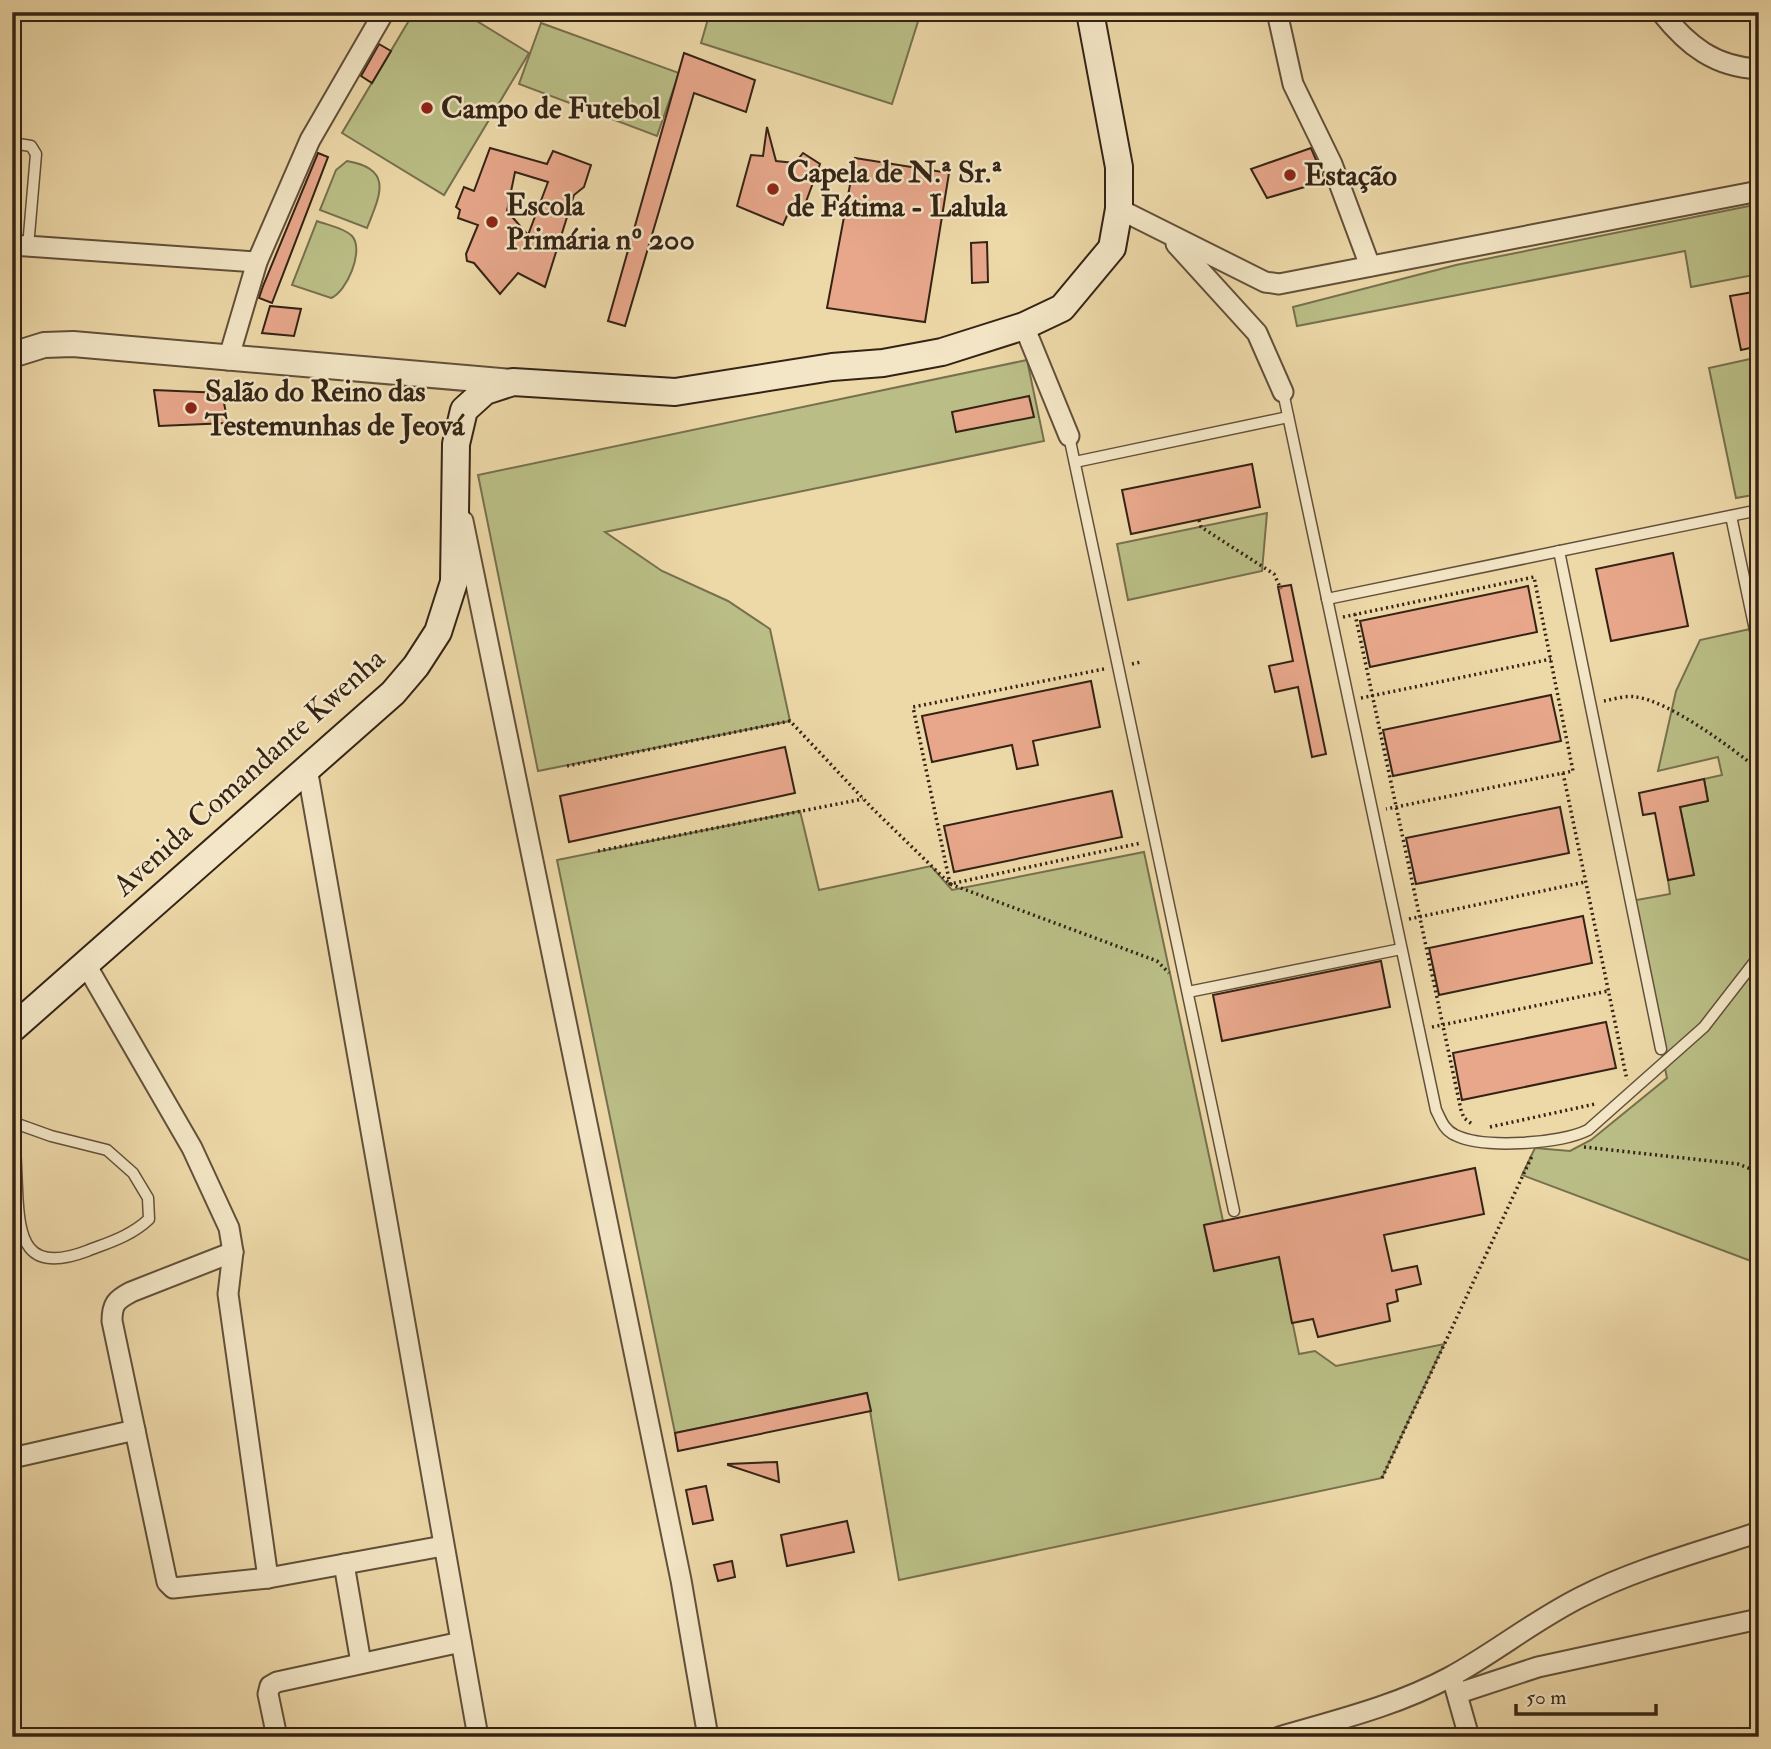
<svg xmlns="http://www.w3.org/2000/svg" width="1771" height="1749" viewBox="0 0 1771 1749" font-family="'IM FELL Double Pica',serif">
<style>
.green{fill:#babe86;stroke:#77704e;stroke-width:2}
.building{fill:#e8a78b;stroke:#342315;stroke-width:2;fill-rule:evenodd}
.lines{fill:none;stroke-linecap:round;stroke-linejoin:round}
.service-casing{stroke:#62503a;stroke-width:13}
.minor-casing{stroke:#62503a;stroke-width:23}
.tertiary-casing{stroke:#62503a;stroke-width:28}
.secondary-casing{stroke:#342315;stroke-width:30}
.path{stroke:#342315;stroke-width:3.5;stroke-dasharray:2 3.5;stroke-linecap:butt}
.service{stroke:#f3e6c6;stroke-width:10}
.minor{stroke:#f3e6c6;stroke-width:19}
.tertiary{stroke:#f3e6c6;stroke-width:24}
.secondary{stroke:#f3e6c6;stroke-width:26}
.poi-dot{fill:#8f2418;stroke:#f3e6c6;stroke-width:2.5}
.labels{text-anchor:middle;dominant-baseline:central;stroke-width:5;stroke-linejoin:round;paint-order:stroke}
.poi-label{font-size:30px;font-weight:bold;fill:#342315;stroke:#f3e6c6;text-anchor:start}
.street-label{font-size:30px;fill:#342315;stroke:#f3e6c6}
</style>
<rect width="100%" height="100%" fill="#edd8a8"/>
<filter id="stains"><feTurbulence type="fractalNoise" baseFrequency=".00286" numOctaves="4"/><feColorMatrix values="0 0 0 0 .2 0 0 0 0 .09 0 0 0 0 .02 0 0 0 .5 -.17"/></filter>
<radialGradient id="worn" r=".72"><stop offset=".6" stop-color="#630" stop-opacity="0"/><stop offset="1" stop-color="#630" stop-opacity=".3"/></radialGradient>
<g class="green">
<polygon points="414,12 462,12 529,53 444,195 342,133"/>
<polygon points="710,12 921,12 892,104 701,43"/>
<polygon points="541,23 679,73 657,136 519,84"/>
<path d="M347,161C394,169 380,195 367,228L320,210L336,170Z"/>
<polygon points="1759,204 1759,274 1691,287 1685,251 1297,326 1293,307 1456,265"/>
<path d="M317,221C327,225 345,228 352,236C365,250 346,293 331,298L292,285Z"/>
<polygon points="1759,357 1759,494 1736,498 1709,368"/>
<polygon points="1027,360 1044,441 605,532 662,571 728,601 770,629 790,721 538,771 478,475"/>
<polygon points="1267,513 1262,571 1128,600 1117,544"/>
<polygon points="1759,627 1759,1264 1522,1175 1535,1148 1570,1151 1591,1140 1667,1078 1631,901 1670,894 1668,880 1694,875 1680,807 1708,801 1704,779 1722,775 1718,757 1658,771 1676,691 1700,640"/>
<polygon points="800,811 819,890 931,866 952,890 1144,852 1223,1221 1204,1225 1214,1271 1279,1257 1299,1354 1315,1351 1336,1366 1444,1344 1382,1478 899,1580 867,1393 675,1433 557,860"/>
</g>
<g class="building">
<polygon points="379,44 391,51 372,83 361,76"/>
<polygon points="684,53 755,80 746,112 694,93 625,326 608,321"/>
<polygon points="767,127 776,161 795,163 803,153 820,164 801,215 790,209 783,225 737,206 751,155 763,156"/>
<path d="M490,148L547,164L553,151L591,165L584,187L574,195L545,287L518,273L500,294L474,263L467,261L466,254L478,225L458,218L460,210L456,207L464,187L474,191ZM515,172L548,182L528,235L507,211Z"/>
<polygon points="1311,148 1325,181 1267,198 1251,169"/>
<polygon points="318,153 328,157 272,303 259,298 263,286"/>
<polygon points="855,158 949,173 925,322 827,308"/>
<polygon points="987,242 988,282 972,283 971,243"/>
<polygon points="1759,291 1759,346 1741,350 1730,296"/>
<polygon points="270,306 301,309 294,336 262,333"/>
<polygon points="154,390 222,393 228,423 159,426"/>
<polygon points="1029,396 1034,417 956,432 952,412"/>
<polygon points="1252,464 1260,507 1131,534 1122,490"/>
<polygon points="1673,553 1688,626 1611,641 1596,569"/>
<polygon points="1291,585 1326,754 1312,757 1298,687 1275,692 1269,666 1293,661 1278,587"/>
<polygon points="1528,586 1537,632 1370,667 1360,621"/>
<polygon points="1091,681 1100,727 1033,741 1038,765 1017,769 1012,745 932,762 922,716"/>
<polygon points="1551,695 1561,741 1393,776 1383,730"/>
<polygon points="785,747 795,793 569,842 560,796"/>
<polygon points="1704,779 1708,801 1680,807 1694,875 1668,880 1655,813 1643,815 1639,793"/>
<polygon points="1112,791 1122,837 954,872 944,826"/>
<polygon points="1560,807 1569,853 1416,884 1406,838"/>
<polygon points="1583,916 1592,963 1439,995 1429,948"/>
<polygon points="1381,961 1390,1007 1222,1041 1213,995"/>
<polygon points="1606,1022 1616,1068 1462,1100 1453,1053"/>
<polygon points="1475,1168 1484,1214 1384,1235 1392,1271 1417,1266 1421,1284 1396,1290 1398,1301 1387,1304 1390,1321 1318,1337 1313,1319 1292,1323 1279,1257 1214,1271 1204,1225"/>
<polygon points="867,1393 871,1411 678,1451 675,1433"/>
<polygon points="777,1462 779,1482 728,1465 728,1464"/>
<polygon points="706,1486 713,1520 693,1524 686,1490"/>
<polygon points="847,1521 854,1552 787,1566 781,1535"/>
<polygon points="732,1561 735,1577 718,1581 714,1565"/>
</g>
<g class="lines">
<g class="service-casing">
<g id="service">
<polyline points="12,143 31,146 36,154 28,247"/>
<path d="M1283,392L1436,1110C1441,1120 1444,1130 1455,1135C1483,1149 1560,1144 1588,1130L1704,1027L1759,956"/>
<polyline points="1069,436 1234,1211"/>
<polyline points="1075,462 1288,417"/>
<polyline points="1731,516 1759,649"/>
<polyline points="1559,551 1661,1049"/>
<polyline points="1327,599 1759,510"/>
<polyline points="1188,992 1401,949"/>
<path d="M12,1122L51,1136L107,1150L133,1173L148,1198L149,1219C131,1236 110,1242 87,1251C26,1274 19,1241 17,1189C16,1167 15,1145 14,1123"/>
</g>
</g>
<g class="minor-casing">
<g id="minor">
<polyline points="1277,12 1293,84 1332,164 1370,266"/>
<path d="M1661,12C1688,46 1715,67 1759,69"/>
<polyline points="1119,209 1265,282 1279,284 1759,191"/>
<polyline points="1176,244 1257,333 1283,392"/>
<polyline points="12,245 257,262"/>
<polyline points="1024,326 1069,436"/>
<polyline points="228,360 257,262 310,140 384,12"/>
<polyline points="463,521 681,1580 708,1737"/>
<polyline points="307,768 478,1737"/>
<polyline points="85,963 192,1148 229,1228 233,1252 228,1294 268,1578"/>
<path d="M233,1252L131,1292C116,1300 112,1304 112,1321L167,1582L173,1588L268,1578L443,1546"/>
<polyline points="12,1458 135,1430"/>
<polyline points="344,1564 361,1663"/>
<polyline points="1454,1684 1469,1737"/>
<polyline points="1459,1693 1538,1667 1759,1619"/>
<polyline points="277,1737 268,1694 270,1686 277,1682 461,1642"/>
<path d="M1279,1737C1337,1720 1396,1706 1450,1677C1496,1652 1536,1619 1583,1596C1638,1568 1700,1552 1759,1532"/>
<polyline points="1757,1737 1759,1732"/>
</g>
</g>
<g class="tertiary-casing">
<polyline id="tertiary" points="12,355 44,345 73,344 512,382"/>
</g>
<g class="secondary-casing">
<polyline id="secondary" points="12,1029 393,693 416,666 438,632 454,582 456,444 464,410 485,391 513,382 675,392 832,367 883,363 942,352 1024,326 1062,308 1112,248 1119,209 1119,167 1090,12"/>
</g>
<g class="path">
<polyline points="1199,520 1201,527 1274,574 1281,589"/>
<polyline points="1355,614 1461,1110 1464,1118 1472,1124"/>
<polyline points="1343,617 1534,577 1573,771 1386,809"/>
<polyline points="1132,664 1141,662"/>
<polyline points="1104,669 913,707 950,884 1141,843"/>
<polyline points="1361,698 1551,659"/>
<path d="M1604,701C1614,699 1627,695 1636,697C1669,701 1732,748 1759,770"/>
<polyline points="567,766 790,721 872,808 950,884 1157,961 1169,973"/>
<polyline points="1563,773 1627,1080"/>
<polyline points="598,851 863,799"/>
<polyline points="1409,919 1585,882"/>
<polyline points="1432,1027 1608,991"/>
<polyline points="1490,1127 1595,1104"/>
<polyline points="1584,1147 1738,1164 1759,1172"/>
<polyline points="1382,1478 1532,1156"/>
</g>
<use href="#service" class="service"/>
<use href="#minor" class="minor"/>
<use href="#tertiary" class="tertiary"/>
<use href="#secondary" class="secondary"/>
</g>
<g class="poi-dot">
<circle cx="427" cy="108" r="7"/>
<circle cx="1290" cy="175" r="7"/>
<circle cx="773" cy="189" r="7"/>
<circle cx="492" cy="222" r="7"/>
<circle cx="191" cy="408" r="7"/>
</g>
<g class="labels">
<g class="poi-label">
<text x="441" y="108">Campo de Futebol</text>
<text x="787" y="172">Capela de N.ª Sr.ª<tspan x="787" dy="34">de Fátima - Lalula</tspan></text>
<text x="1304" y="175">Estação</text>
<text x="506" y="205">Escola<tspan x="506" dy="34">Primária nº 200</tspan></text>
<text x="205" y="391">Salão do Reino das<tspan x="205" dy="34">Testemunhas de Jeová</tspan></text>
</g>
<g class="street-label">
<text transform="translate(249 772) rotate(-42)">Avenida Comandante Kwenha</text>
</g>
</g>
<rect width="1771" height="1749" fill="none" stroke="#edd8a8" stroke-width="42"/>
<rect x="14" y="14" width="1743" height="1721" fill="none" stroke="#342315" stroke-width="3.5"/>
<rect x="21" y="21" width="1729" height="1707" fill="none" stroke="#342315" stroke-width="2"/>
<path d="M1516 1704v10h140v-10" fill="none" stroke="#342315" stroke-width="3.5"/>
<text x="1526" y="1704" font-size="21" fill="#342315" stroke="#f3e6c6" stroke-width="5" paint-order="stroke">50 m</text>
<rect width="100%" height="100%" filter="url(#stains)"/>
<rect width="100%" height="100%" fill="url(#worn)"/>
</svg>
